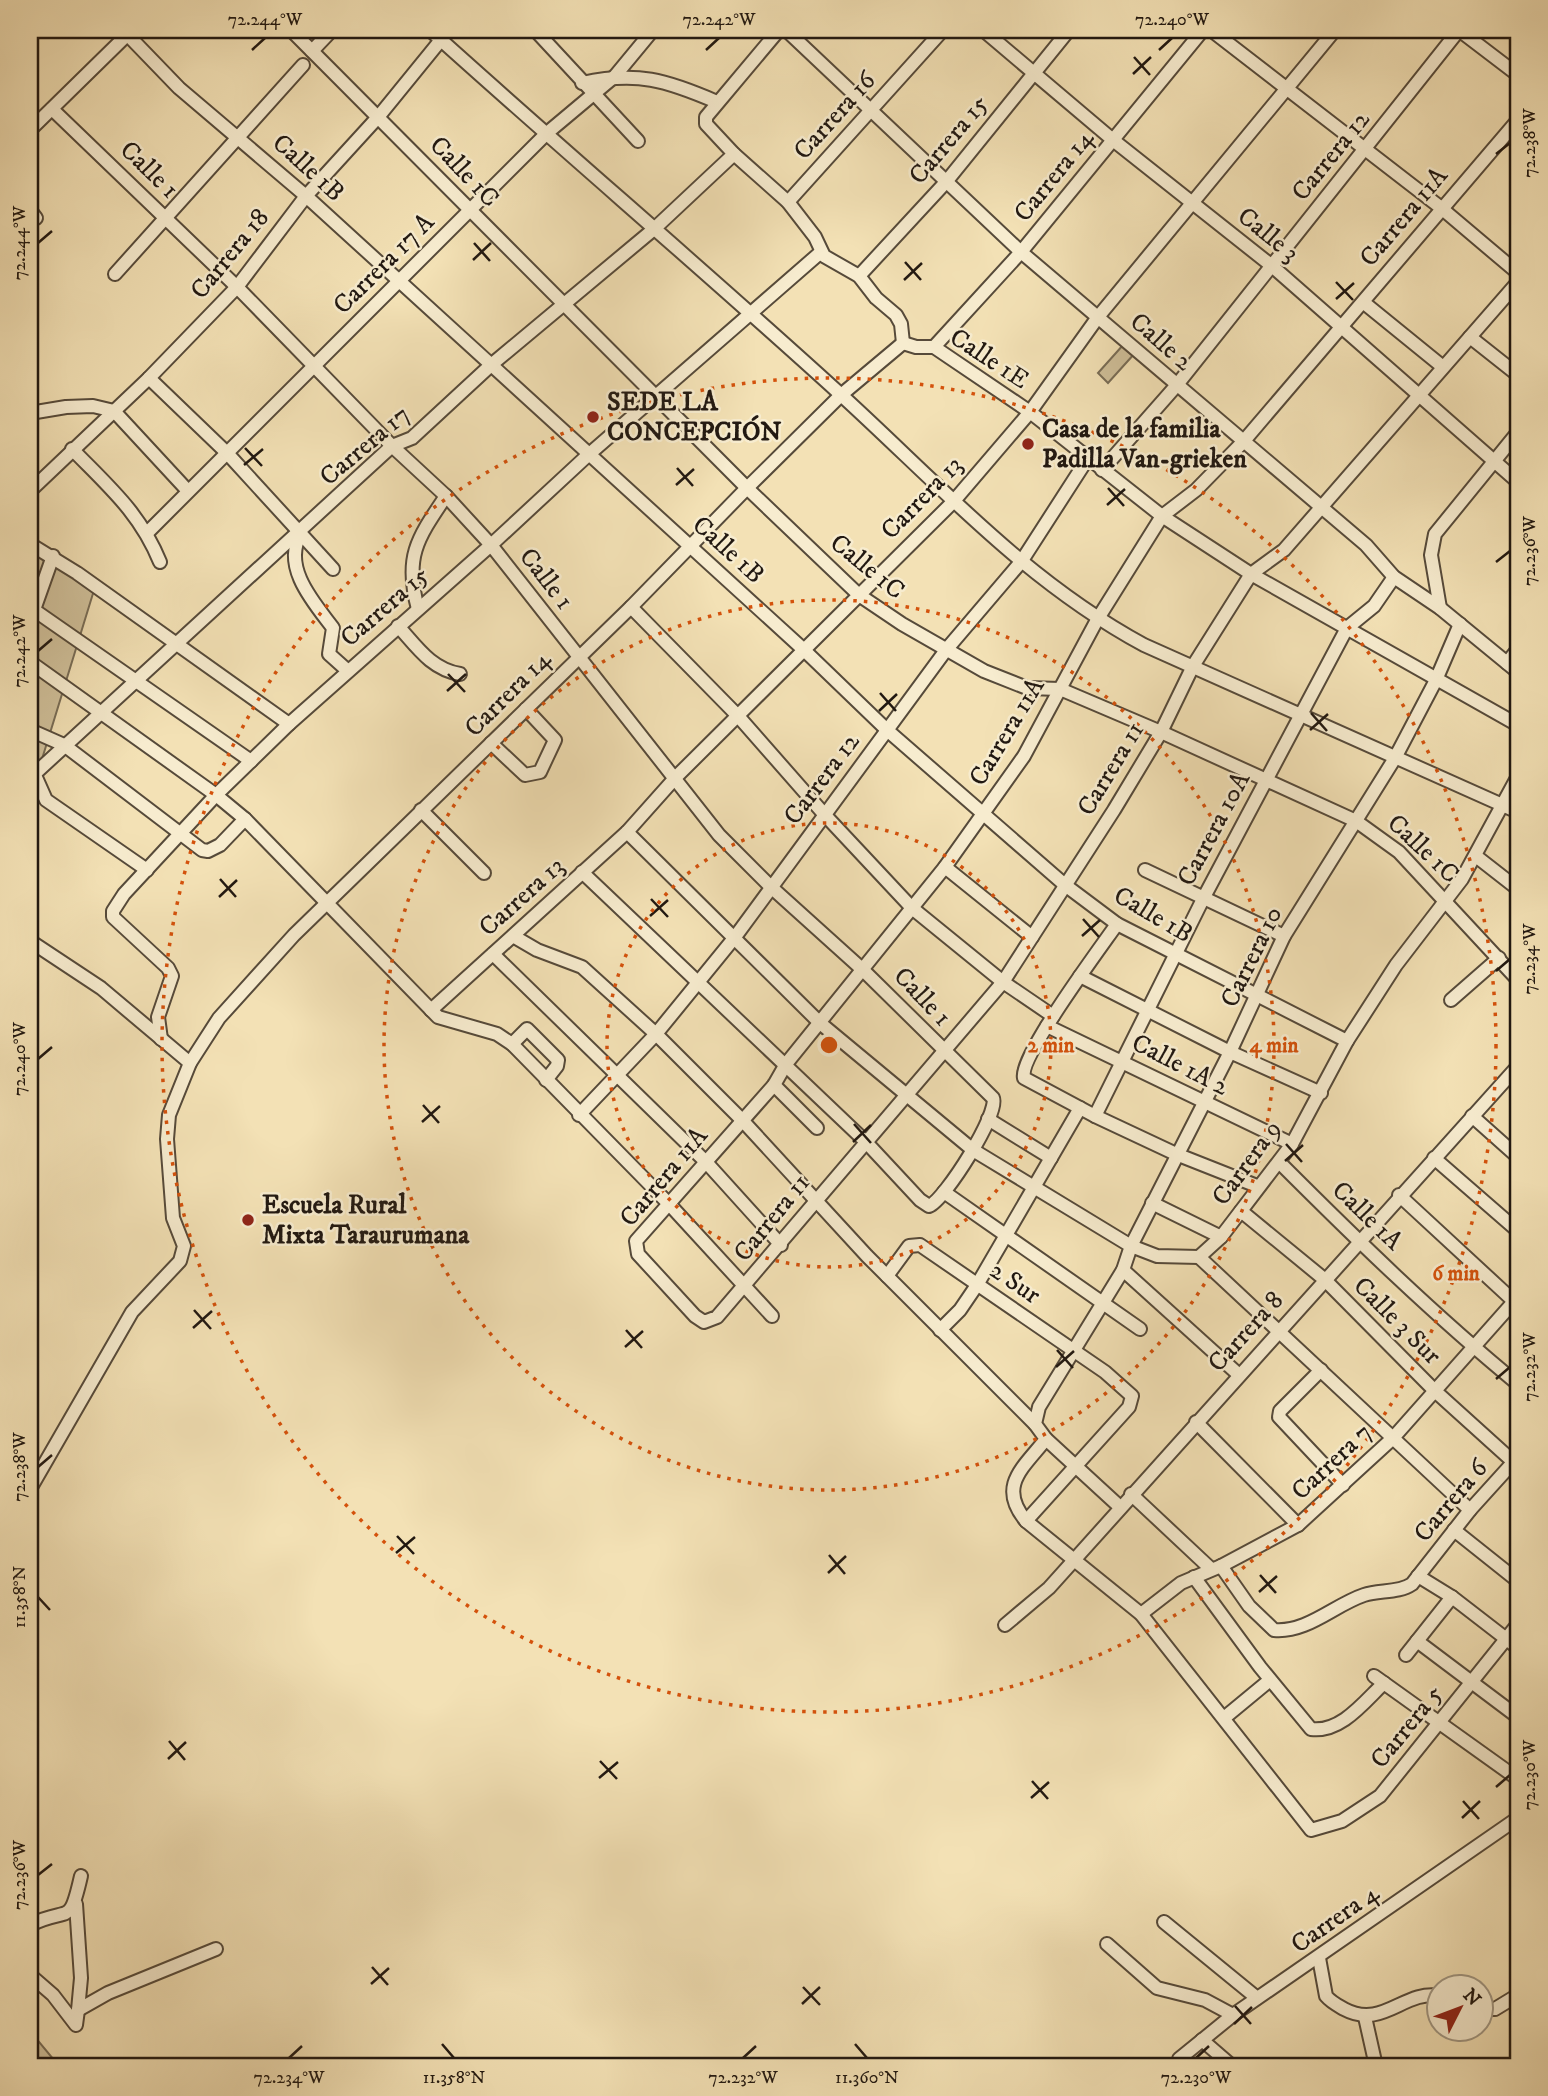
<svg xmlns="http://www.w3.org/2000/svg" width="1548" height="2096" viewBox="0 0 1548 2096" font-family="'IM FELL DW Pica',serif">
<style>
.green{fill:#cfbf99;stroke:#786c55;stroke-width:2}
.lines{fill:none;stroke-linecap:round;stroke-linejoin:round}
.minor-casing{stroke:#564a3a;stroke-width:16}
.minor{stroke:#f7eccf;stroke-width:12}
.ticks{fill:none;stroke:#211811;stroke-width:2.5}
.ring{fill:none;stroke:#d4520c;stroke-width:3.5;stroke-dasharray:3.5 7}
.poi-dot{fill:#8f2418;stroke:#f7eccf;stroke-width:2.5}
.labels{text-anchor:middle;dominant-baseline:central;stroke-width:5;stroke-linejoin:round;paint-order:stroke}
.street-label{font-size:26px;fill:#211811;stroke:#f7eccf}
.poi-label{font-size:26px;font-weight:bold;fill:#211811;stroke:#f7eccf;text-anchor:start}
.centre{fill:#d4520c;stroke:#f7eccf;stroke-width:3.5}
.ring-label{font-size:21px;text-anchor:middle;font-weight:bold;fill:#d4520c;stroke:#f7eccf;stroke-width:5;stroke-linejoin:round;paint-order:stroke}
.neatline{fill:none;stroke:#211811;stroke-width:2.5}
.ticks-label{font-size:18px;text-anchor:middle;fill:#211811}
</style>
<rect width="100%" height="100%" fill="#f3e1b5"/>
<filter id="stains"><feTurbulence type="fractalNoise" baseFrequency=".00286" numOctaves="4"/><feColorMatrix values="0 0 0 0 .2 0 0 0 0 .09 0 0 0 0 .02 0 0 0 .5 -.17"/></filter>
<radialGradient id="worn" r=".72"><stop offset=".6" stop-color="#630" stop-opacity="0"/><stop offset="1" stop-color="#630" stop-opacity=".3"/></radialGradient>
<g class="green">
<polygon points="1124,344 1135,353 1108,383 1098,373"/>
<polygon points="43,550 95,587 30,798 30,565"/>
<polygon points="30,2031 59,2066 30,2066"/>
</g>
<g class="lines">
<g class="minor-casing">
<g id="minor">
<polyline points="123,30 179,88 306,196 804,650 887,730 1065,885 1117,924 1347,1041"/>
<polyline points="291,30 747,488 859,595 902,624 984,671 1027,688 1060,689 1161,732 1356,821 1399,852 1518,980"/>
<path d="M430,30C565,152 704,270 839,393C937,482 1025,581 1144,645L1518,812"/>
<polyline points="535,30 638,141"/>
<polyline points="779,30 706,117 706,124 734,154 788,202 815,237 824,256 859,276 876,298 896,315 901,324 903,343"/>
<polyline points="786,30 1021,252 1366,545 1394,577 1440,608 1518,672"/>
<polyline points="983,30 1113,140 1272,266 1518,482"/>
<polyline points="1211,30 1440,207 1518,273"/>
<polyline points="312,51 332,30"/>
<path d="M582,83C637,71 666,80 717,102"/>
<path d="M52,109L237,287L392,446L446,496L491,545L719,835L771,887L863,970L993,1098C1000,1112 945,1200 929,1206L920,1200L865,1141L582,872"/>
<polyline points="1518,120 1243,442 1196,490 1162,516 1097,620 1024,756 945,867 786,1064 774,1085 636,1241 638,1254 695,1316 704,1322 717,1317 1003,982 1114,810 1161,732 1193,666 1251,574 1284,550 1518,282"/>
<polyline points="30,130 132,30"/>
<polyline points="788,202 943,30"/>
<polyline points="30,210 36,218"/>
<polyline points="115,274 303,65"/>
<polyline points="859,276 946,182 1069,30"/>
<polyline points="1363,302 1443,367"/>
<polyline points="1470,337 1518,375"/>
<polyline points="903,343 916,347 934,347 1030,412 1162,516 1251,574 1518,725"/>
<polyline points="934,347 1021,252 1203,30"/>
<polyline points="149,378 227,453 333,569"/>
<polyline points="30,413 66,407 93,406 114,411 188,491"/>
<path d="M72,449C109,487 140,513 160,562"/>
<polyline points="1102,470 1176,386 1459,30 1518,75"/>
<polyline points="30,491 149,378 237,287 306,196 379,116 449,30"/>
<polyline points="148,532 547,133 615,76 653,30"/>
<path d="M301,534C281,567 315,604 333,628L329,654L348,671"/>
<polyline points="30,544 77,573 289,724"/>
<polyline points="631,607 738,716 824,814 912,908 1003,982 1053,1016"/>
<polyline points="1440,608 1431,555 1435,534 1518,432"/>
<path d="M418,609C404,557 417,539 446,496"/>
<polyline points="34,610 251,761"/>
<polyline points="30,621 53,556"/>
<path d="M1460,624L1436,680L1395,758L1284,936L1230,1052L1131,1246L1123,1270L1039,1407L1035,1424L1046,1439C1023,1468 997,1486 1026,1521L1141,1614L1311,1830L1342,1821L1380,1796L1518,1624"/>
<path d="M398,626C417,647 431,669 460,674"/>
<polyline points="30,662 216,795 245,819 438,1017 497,1034 512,1044 670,1205 772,1316"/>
<polyline points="1507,663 1518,649"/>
<polyline points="30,730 64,745 202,850 208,851 220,845 245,819"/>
<polyline points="491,743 525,775 540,772 555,740 526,709"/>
<polyline points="34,773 46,800 147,870"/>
<polyline points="30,778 392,446 412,438 491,365 654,229 734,154"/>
<polyline points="421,810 484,873"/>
<polyline points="627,832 820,1023 973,1150 1131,1246 1157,1256 1199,1257"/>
<polyline points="1477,857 1518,889"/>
<polyline points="945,867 1032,937"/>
<polyline points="1145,870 1284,936"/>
<path d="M1117,924C1101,947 1018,1058 1024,1078L1095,1116L1176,1154L1257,1186"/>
<polyline points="513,936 537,950 582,967 656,1034 742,1120 867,1256 1035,1424"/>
<polyline points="30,941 101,988 190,1063"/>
<polyline points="493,954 706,1162 781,1245"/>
<polyline points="1080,976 1230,1052 1321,1093"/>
<polyline points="1451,1000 1499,958"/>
<polyline points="431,1010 627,832 676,777 953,502 1030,412 1098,317 1335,30"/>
<polyline points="1047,1026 1292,1144"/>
<polyline points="161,1039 158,1017 172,976 168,968 113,917 113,911 124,894 216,795 289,724 491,545 587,456 821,252"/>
<polyline points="512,1044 527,1029 558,1060 557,1066 546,1080"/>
<polyline points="774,1085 817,1128"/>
<polyline points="579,1115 656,1034 735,937 946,650 1021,562 1088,458"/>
<polyline points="1095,1116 1203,899 1347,628 1374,606 1394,577"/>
<polyline points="1472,1116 1518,1157"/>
<polyline points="988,1119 1051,1158"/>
<polyline points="1434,1158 1518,1231"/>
<path d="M1279,1162C1356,1239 1434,1315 1518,1384"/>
<polyline points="944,1192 1140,1329"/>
<polyline points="1399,1195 1518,1305"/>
<polyline points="1152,1203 1221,1237"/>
<polyline points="1241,1211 1324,1279 1435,1391 1518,1466"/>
<polyline points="1199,1257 1221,1237 1292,1144 1347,1041 1396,965 1462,879 1518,776"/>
<polyline points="1199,1257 1470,1510"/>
<polyline points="1123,1270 1238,1374"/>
<polyline points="887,1276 909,1246 920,1245 1105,1372 1132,1396 1129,1407 1026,1521"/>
<polyline points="940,1330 960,1310 977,1285 1080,1108"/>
<polyline points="1321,1370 1280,1411 1279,1417 1343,1485"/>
<polyline points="1196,1422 1298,1525"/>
<polyline points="1046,1439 1120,1507"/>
<polyline points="30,1489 132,1312 180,1261 184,1246 173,1218 167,1139 169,1115 190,1063 219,1018 294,935 631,607 747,488 841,395 903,343"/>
<polyline points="1131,1494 1211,1569"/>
<polyline points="1454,1530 1518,1581"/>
<path d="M1221,1566L1249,1606L1274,1630C1307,1633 1334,1605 1364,1595C1379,1590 1399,1593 1412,1584L1470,1510L1518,1457"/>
<polyline points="1418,1576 1452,1597 1518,1648"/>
<path d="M1194,1577L1260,1667L1311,1729C1341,1733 1364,1702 1384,1683"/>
<polyline points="1141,1614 1181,1583 1221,1566 1298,1525 1393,1438 1518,1297"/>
<polyline points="1005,1625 1049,1588 1518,1066"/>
<polyline points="1417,1641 1518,1717"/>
<polyline points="1406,1655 1452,1597"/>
<polyline points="1374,1676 1518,1779"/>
<polyline points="1224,1718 1270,1680"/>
<polyline points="76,1904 81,1978 78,2010 108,1993 216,1949"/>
<polyline points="1164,1922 1257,1998"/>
<path d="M30,1925C70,1905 69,1929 81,1876"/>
<polyline points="1107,1944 1157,1988 1205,2000 1233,2015"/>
<path d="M1319,1958L1326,1996C1331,2002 1337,2005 1344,2009C1383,2030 1404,1989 1440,1996"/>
<polyline points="30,1975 53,1995 76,2025 78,2010"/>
<polyline points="1482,2009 1495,2009 1518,1995"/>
<polyline points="1365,2017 1376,2066"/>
<polyline points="1202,2040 1232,2066"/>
<polyline points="1179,2059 1233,2015 1518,1818"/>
</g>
</g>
<use href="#minor" class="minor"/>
</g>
<path class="ticks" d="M252,50L265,38M706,50L719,38M1159,50L1172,38M1134,57L1150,75M1133,74L1151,57M1496,154L1510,143M38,243L52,231M474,243L490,261M473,260L491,243M905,262L921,280M904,280L922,263M1336,282L1353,300M1336,299L1354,283M245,448L262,466M244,465L263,449M677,468L693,486M676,485L694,469M1108,488L1124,506M1107,505L1125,489M1496,562L1510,551M38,651L52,639M448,674L465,692M447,691L466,674M880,693L896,711M879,711L897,694M1311,713L1327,731M1310,730L1328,714M220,879L236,897M219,897L237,880M651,899L668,917M650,916L668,900M1083,919L1099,937M1082,936L1100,920M1496,971L1510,959M38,1059L52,1047M423,1105L439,1123M422,1122L440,1106M854,1124L871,1143M853,1142L871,1125M1286,1144L1302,1162M1285,1161L1303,1145M194,1310L211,1329M193,1328L212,1311M626,1330L642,1348M625,1347L643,1331M1057,1350L1073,1368M1056,1367L1074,1351M1496,1379L1510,1367M38,1467L52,1455M397,1536L414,1554M396,1553L415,1537M829,1555L845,1574M828,1573L846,1556M1260,1575L1276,1593M1259,1592L1277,1576M38,1597L50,1610M169,1741L185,1760M168,1759L186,1742M600,1761L617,1779M599,1778L618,1762M1032,1781L1048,1799M1496,1787L1510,1775M1031,1798L1049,1782M1463,1801L1479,1819M1462,1818L1480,1801M38,1875L52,1864M372,1967L388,1985M371,1984L389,1968M803,1987L820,2005M802,2004L820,1987M1235,2006L1251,2024M1234,2024L1252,2007M442,2044L454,2058M855,2044L867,2058M289,2058L302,2046M743,2058L756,2046M1196,2058L1209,2046"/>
<g class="ring">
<circle cx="829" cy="1045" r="222"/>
<circle cx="829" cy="1045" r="445"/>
<circle cx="829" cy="1045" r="667"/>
</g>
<g class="poi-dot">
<circle cx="593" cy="417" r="7"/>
<circle cx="1028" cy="444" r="7"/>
<circle cx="248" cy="1220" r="7"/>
</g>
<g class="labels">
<g class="street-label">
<text transform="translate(835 116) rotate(-48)">Carrera 16</text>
<text transform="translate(949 140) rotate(-50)">Carrera 15</text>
<text transform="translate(1331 156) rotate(-51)">Carrera 12</text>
<text transform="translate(308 168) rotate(42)">Calle 1B</text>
<text transform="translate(149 170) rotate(44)">Calle 1</text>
<text transform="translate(464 172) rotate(46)">Calle 1C</text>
<text transform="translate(1054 176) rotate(-51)">Carrera 14</text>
<text transform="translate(1404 217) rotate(-50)">Carrera 11A</text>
<text transform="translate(1268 235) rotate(39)">Calle 3</text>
<text transform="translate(230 254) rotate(-51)">Carrera 18</text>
<text transform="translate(384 264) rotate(-45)">Carrera 17 A</text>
<text transform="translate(1161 342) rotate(41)">Calle 2</text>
<text transform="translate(989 359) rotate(33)">Calle 1E</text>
<text transform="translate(365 446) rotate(-40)">Carrera 17</text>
<text transform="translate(922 498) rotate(-46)">Carrera 13</text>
<text transform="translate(728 550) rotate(42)">Calle 1B</text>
<text transform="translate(867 567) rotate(39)">Calle 1C</text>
<text transform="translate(546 579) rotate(52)">Calle 1</text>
<text transform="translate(385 607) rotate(-41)">Carrera 15</text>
<text transform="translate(508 694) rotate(-45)">Carrera 14</text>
<text transform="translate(1007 732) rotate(-59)">Carrera 11A</text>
<text transform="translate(1111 769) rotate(-59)">Carrera 11</text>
<text transform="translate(822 779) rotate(-53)">Carrera 12</text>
<text transform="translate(1214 829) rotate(-62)">Carrera 10A</text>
<text transform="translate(1423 849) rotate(43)">Calle 1C</text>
<text transform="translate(522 897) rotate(-42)">Carrera 13</text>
<text transform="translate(1153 915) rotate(30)">Calle 1B</text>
<text transform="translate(1252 957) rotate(-64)">Carrera 10</text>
<text transform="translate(922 997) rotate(46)">Calle 1</text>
<text transform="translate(1180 1065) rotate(27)">Calle 1A 2</text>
<text transform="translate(1247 1163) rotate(-54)">Carrera 9</text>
<text transform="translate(664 1177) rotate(-50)">Carrera 11A</text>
<text transform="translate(1367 1216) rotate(44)">Calle 1A</text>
<text transform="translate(772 1218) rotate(-51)">Carrera 11</text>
<text transform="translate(1015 1283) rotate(34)">2 Sur</text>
<text transform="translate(1397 1321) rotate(45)">Calle 3 Sur</text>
<text transform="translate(1246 1332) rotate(-48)">Carrera 8</text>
<text transform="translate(1332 1462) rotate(-43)">Carrera 7</text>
<text transform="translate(1451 1501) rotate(-50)">Carrera 6</text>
<text transform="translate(1407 1727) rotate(-51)">Carrera 5</text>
<text transform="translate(1335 1919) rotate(-35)">Carrera 4</text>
</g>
<g class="poi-label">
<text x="607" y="402">SEDE LA<tspan x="607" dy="30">CONCEPCIÓN</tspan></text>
<text x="1042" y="429">Casa de la familia<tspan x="1042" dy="30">Padilla Van-grieken</tspan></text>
<text x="262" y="1205">Escuela Rural<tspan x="262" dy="30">Mixta Taraurumana</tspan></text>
</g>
</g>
<circle cx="829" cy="1045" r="10" class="centre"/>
<g class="ring-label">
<text x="1051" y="1052">2 min</text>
<text x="1274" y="1052">4 min</text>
<text x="1456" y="1280">6 min</text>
</g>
<rect width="1548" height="2096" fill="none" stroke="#f3e1b5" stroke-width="77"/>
<g transform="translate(1460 2008) rotate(48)"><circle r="33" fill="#f7eccf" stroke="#a19783" stroke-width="2"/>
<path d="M0-5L12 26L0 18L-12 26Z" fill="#8f2418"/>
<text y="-10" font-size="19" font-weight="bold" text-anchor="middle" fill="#211811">N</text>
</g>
<rect x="38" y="38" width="1472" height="2020" class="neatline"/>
<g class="ticks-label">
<text x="265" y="25">72.244°W</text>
<text x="719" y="25">72.242°W</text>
<text x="1172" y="25">72.240°W</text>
<text transform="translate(1529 143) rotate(-90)" y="6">72.238°W</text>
<text transform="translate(19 243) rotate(-90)" y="6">72.244°W</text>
<text transform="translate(1529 551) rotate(-90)" y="6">72.236°W</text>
<text transform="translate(19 651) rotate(-90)" y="6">72.242°W</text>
<text transform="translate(1529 959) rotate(-90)" y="6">72.234°W</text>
<text transform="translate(19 1059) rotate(-90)" y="6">72.240°W</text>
<text transform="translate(1529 1367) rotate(-90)" y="6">72.232°W</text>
<text transform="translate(19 1467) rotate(-90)" y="6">72.238°W</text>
<text transform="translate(19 1597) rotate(-90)" y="6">11.358°N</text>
<text transform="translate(1529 1775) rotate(-90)" y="6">72.230°W</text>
<text transform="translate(19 1875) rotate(-90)" y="6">72.236°W</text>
<text x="289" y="2083">72.234°W</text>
<text x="454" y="2083">11.358°N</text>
<text x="743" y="2083">72.232°W</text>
<text x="867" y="2083">11.360°N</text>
<text x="1196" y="2083">72.230°W</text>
</g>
<rect width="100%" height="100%" filter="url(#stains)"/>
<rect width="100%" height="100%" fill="url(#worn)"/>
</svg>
